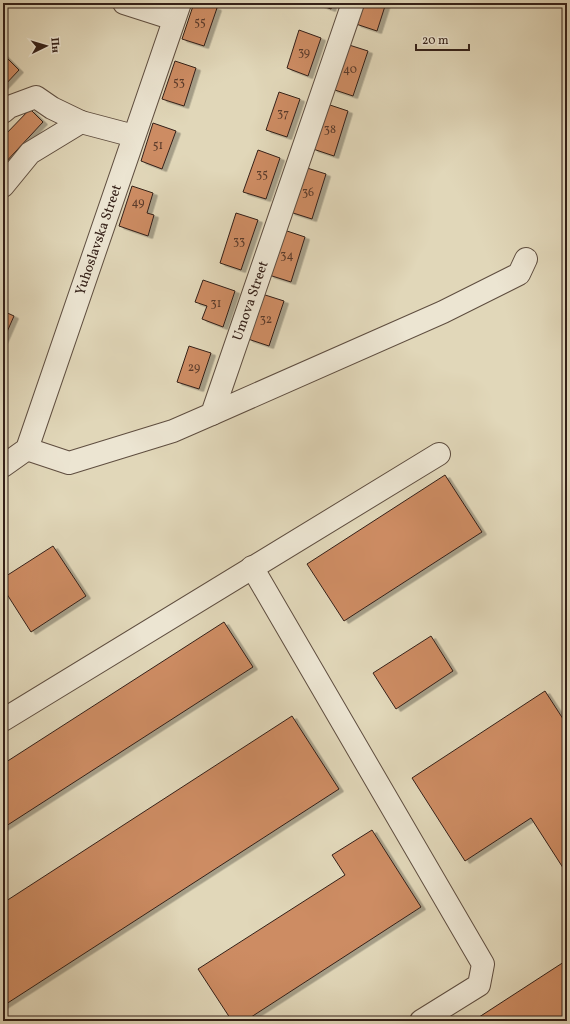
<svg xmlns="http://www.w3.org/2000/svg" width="570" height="1024" viewBox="0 0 570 1024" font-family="Vollkorn,serif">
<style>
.building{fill:#cd8c64;stroke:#342018;filter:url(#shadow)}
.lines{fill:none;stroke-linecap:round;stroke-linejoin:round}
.minor-casing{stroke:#5f4e40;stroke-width:24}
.minor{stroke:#ece5d2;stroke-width:22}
.labels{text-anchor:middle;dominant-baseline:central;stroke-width:3;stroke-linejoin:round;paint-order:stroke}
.number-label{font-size:12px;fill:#5a3b2b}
.street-label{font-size:14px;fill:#342018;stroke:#ece5d2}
</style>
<defs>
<filter id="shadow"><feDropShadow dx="4.5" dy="2.5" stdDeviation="0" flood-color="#0004"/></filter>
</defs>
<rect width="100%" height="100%" fill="#e1d7b9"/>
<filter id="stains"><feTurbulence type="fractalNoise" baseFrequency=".005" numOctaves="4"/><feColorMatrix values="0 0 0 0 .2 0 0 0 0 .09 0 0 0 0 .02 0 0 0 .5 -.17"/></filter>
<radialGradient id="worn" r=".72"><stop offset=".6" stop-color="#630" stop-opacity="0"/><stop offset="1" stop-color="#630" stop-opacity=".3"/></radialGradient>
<g class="building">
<polygon points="194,3 203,3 217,8 204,46 182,39"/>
<polygon points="315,3 333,3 331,9"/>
<polygon points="362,3 386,3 377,31 356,24"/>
<polygon points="299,30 321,38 308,76 287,68"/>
<polygon points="346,44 368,51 353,96 332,89"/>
<polygon points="3,54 19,70 3,87"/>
<polygon points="175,61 196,68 184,106 162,99"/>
<polygon points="279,92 300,99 287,137 266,130"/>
<polygon points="327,104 348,111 334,156 313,149"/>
<polygon points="30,109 43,122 3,165 3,137"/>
<polygon points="153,123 176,131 162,169 141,161"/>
<polygon points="258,150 280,158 266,199 243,192"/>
<polygon points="304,167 326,174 312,219 290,212"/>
<polygon points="132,186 153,193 147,213 154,215 148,236 119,226"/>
<polygon points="236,213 258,220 241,270 220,263"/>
<polygon points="284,230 305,237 291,282 269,275"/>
<polygon points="203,280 235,291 223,327 202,319 207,306 195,302"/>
<polygon points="262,294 284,301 269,346 248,339"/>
<polygon points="3,311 14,316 3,341"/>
<polygon points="189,346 211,353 199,389 177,382"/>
<polygon points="445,475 482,532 344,621 307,564"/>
<polygon points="53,546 86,596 31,632 3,588 3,578"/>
<polygon points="224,622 253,667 3,828 3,764"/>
<polygon points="431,636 453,671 396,709 373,673"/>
<polygon points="545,691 567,725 567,874 531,818 465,861 412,778"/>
<polygon points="292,716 339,789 3,1006 3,903"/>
<polygon points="372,830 421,907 245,1021 232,1021 198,969 345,875 332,855"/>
<polygon points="567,960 567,1021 473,1021"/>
</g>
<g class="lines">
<g class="minor-casing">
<g id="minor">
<polyline points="124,3 174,19"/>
<polyline points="3,112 9,107 36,97 52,108 81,122 134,136"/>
<polyline points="3,186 30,153 81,122"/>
<polyline points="212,414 443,312 519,274 526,259"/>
<polyline points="27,449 69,463 173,431 212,414 353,3"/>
<polyline points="3,466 27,449 180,3"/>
<polyline points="252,567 483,964 479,985 421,1021"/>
<polyline points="3,720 439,454"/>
</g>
</g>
<use href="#minor" class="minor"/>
</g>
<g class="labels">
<g class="number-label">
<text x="200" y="23">55</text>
<text x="304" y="53">39</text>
<text x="350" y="70">40</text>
<text x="179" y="83">53</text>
<text x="283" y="114">37</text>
<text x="330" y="130">38</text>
<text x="158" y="146">51</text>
<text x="262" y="175">35</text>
<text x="308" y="193">36</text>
<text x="138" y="203">49</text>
<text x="239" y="242">33</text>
<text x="287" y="256">34</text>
<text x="216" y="304">31</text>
<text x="266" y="320">32</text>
<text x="194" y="368">29</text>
</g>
<g class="street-label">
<text transform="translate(99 240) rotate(-71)">Yuhoslavska Street</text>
<text transform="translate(251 301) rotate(-71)">Umova Street</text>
</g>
</g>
<rect width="570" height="1024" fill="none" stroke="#e1d7b9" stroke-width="16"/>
<rect x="4" y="4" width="562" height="1016" fill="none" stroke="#342018" stroke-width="2"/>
<rect x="8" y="8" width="554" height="1008" fill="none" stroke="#342018"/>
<g transform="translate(46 46) rotate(85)" stroke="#ece5d2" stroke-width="3" paint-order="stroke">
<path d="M0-3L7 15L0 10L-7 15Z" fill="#342018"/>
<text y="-6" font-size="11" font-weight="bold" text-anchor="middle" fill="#342018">Пн</text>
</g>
<path d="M416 44v6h53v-6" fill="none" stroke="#342018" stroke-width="2"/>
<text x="422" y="44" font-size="12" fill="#342018" stroke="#ece5d2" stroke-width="3" paint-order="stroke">20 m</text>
<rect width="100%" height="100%" filter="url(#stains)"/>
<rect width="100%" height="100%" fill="url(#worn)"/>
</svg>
